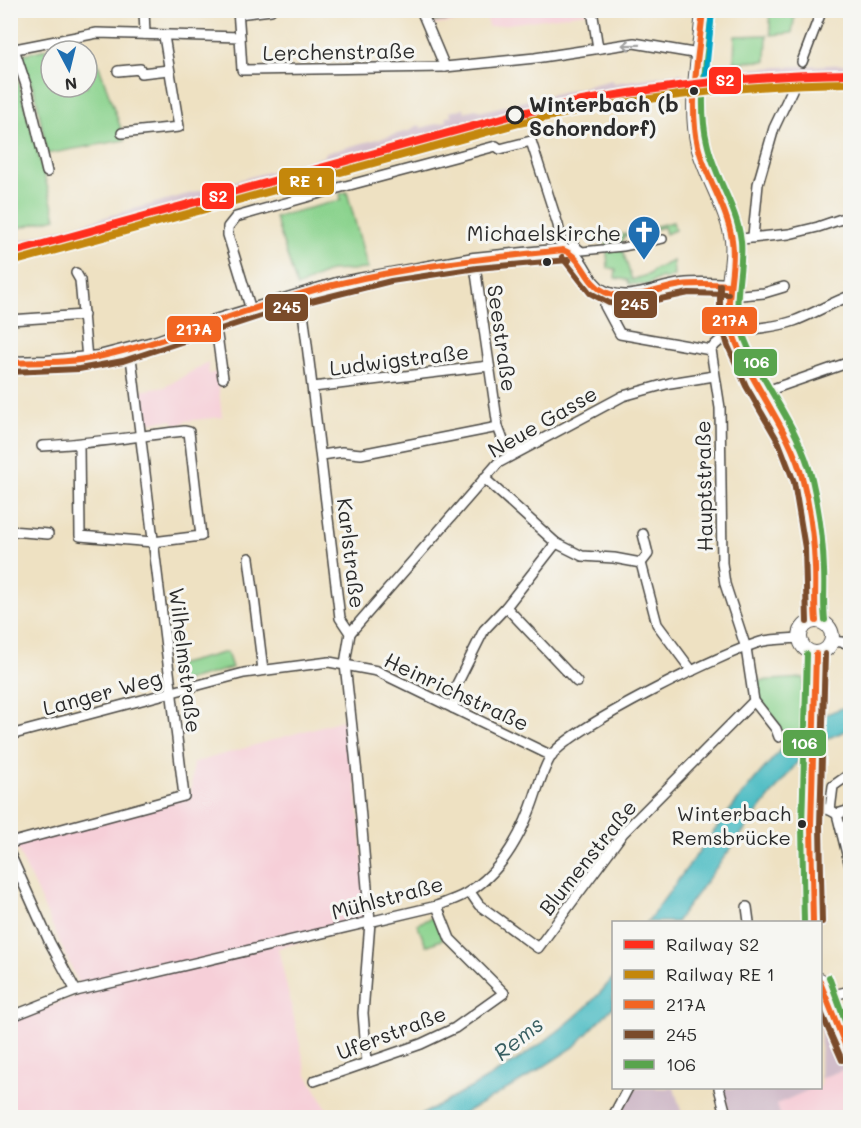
<svg xmlns="http://www.w3.org/2000/svg" width="861" height="1128" viewBox="0 0 861 1128" font-family="Mali,sans-serif">
<style>
.built{fill:#f6cfd8}
.industrial{fill:#d1bdca}
.green{fill:#8bd38e;stroke:#5b7f5c;stroke-width:1.5}
.water{fill:#4fbdc4;stroke:#3d7478;stroke-width:1.5}
.lines{fill:none;stroke-linecap:round;stroke-linejoin:round}
.pedestrian-casing{stroke:#484642;stroke-width:10}
.minor-casing{stroke:#484642;stroke-width:12}
.tertiary-casing{stroke:#484642;stroke-width:15}
.secondary-casing{stroke:#484642;stroke-width:16}
.pedestrian{stroke:#fff;stroke-width:7}
.minor{stroke:#fff;stroke-width:9}
.tertiary{stroke:#fff;stroke-width:12}
.secondary{stroke:#fff;stroke-width:14}
.bus-1-casing{stroke:#f6f6f2;stroke-width:10}
.bus-2-casing{stroke:#f6f6f2;stroke-width:10}
.bus-3-casing{stroke:#f6f6f2;stroke-width:10}
.bus-4-casing{stroke:#f6f6f2;stroke-width:10}
.bus-1{stroke:#f26522;stroke-width:6}
.bus-2{stroke:#7a4b2a;stroke-width:6}
.bus-3{stroke:#59a44d;stroke-width:6}
.bus-4{stroke:#02a3c6;stroke-width:6}
.rail-1-casing{stroke:#f6f6f2;stroke-width:12}
.rail-2-casing{stroke:#f6f6f2;stroke-width:12}
.rail-1{stroke:#ff2e1d;stroke-width:8}
.rail-2{stroke:#c4870b;stroke-width:8}
.oneway{stroke:#a0a0a0}
.bus-dot{fill:#2b2b2b;stroke:#f6f6f2;stroke-width:2}
.stop-dot{fill:#f6f6f2;stroke:#2b2b2b;stroke-width:3}
.labels{text-anchor:middle;dominant-baseline:central;stroke-width:6;stroke-linejoin:round;paint-order:stroke}
.bus-label{font-size:20px;fill:#2b2b2b;stroke:#f6f6f2;text-anchor:end}
.street-label{font-size:21px;fill:#2b2b2b;stroke:#f6f6f2}
.stop-label{font-size:21px;font-weight:bold;fill:#2b2b2b;stroke:#f6f6f2;text-anchor:start}
.poi-label{font-size:21px;fill:#2b2b2b;stroke:#f6f6f2;text-anchor:end}
.water-label{font-size:22px;font-style:italic;fill:#385e61;stroke:#f6f6f2}
.line-badge{stroke:#f6f6f2;stroke-width:2}
.badge-label{font-size:16px;text-anchor:middle;font-weight:bold;fill:#fff}
</style>
<rect width="100%" height="100%" fill="#f6f6f2"/>
<filter id="ink" filterUnits="userSpaceOnUse"><feTurbulence type="fractalNoise" baseFrequency=".0167" numOctaves="2"/><feDisplacementMap in="SourceGraphic" scale="12" xChannelSelector="R" yChannelSelector="G"/><feConvolveMatrix kernelMatrix="1 2 1 2 8 2 1 2 1" color-interpolation-filters="sRGB"/></filter>
<filter id="wash" filterUnits="userSpaceOnUse"><feTurbulence type="fractalNoise" baseFrequency=".008" numOctaves="4" result="noise"/><feDisplacementMap in="SourceGraphic" scale="24" xChannelSelector="R" yChannelSelector="G"/><feGaussianBlur stdDeviation="1.35" result="paint"/><feColorMatrix in="noise" values="0 0 0 0 0 0 0 0 0 0 0 0 0 0 0 0 0 1.4 0 .05"/><feComposite in="paint" operator="in"/></filter>
<g filter="url(#wash)">
<rect width="100%" height="100%" fill="#eee1c2"/>
<g class="built">
<polygon points="587,10 587,13 488,27 487,18 434,25 428,11"/>
<polygon points="208,362 209,374 217,372 222,417 186,421 180,425 176,425 172,420 143,423 139,391 165,387"/>
<polygon points="346,719 356,783 369,927 329,934 278,948 307,1075 332,1117 11,1118 11,1022 83,993 14,842 191,792 193,763"/>
<polygon points="845,1069 850,1080 850,1117 781,1117 776,1104 813,1088 820,1088 821,1078"/>
</g>
<g class="industrial">
<polygon points="850,64 850,77 785,77 708,83 712,70"/>
<polygon points="682,73 684,86 615,98 615,101 500,128 501,132 454,144 452,140 426,148 427,151 423,152 418,150 330,173 329,170 11,258 11,243 325,156 325,153 412,130 414,127 420,125 421,128 447,121 446,117 451,116 450,112 464,108 465,112 475,109 483,111 612,80 613,83"/>
<polygon points="821,1016 845,1069 821,1078 820,1078"/>
<polygon points="635,1088 674,1088 683,1117 618,1117"/>
<polygon points="722,1088 813,1088 777,1104 781,1118 730,1117"/>
</g>
<g class="green">
<polygon points="429,11 485,11 485,16 434,22"/>
<polygon points="769,14 795,14 792,33 771,35"/>
<polygon points="767,35 766,61 734,62 735,36"/>
<polygon points="55,47 55,51 51,51 51,87 87,87 87,55 91,54 92,58 96,58 125,140 47,154 36,96 20,55"/>
<polygon points="16,74 56,218 11,230 10,75"/>
<polygon points="347,192 368,269 330,271 297,287 275,217 341,200 340,194"/>
<polygon points="673,222 675,230 666,234 664,227 624,236 621,245 632,280 650,274 653,270 673,261 674,276 665,279 662,277 647,285 629,284 628,280 615,278 616,269 608,268 606,238"/>
<polygon points="227,652 232,668 178,683 173,666"/>
<polygon points="804,678 804,710 802,728 787,741 784,739 779,725 756,697 756,681"/>
<polygon points="433,917 443,939 426,946 417,924"/>
</g>
<g class="water">
<path d="M850,705V729L826,739L804,754L757,813L676,922H647C697,856 744,783 805,726C812,718 840,709 850,705Z"/>
<path d="M613,978V1007L574,1047L520,1082L457,1117H417C484,1082 566,1037 613,978Z"/>
</g>
</g>
<g filter="url(#ink)">
<g class="lines">
<g class="pedestrian-casing">
<polyline id="pedestrian" points="569,251 573,244 582,251 623,247 663,239"/>
</g>
<g class="minor-casing">
<g id="minor">
<polyline points="144,10 145,34"/>
<polyline points="238,10 240,37"/>
<polyline points="421,10 445,67"/>
<polyline points="592,10 598,48"/>
<polyline points="238,14 271,10"/>
<polyline points="14,49 27,88 47,172"/>
<polyline points="10,50 97,33 240,37 242,70 445,67 535,58 634,43 699,54"/>
<polyline points="802,62 821,12 824,10"/>
<polyline points="118,71 140,69 141,73 169,70"/>
<polyline points="122,133 179,127 164,36"/>
<polyline points="753,236 758,184 774,128 792,90"/>
<polyline points="732,240 789,234 818,227 850,216"/>
<polyline points="474,259 498,427 509,456"/>
<polyline points="76,273 80,280 87,359"/>
<polyline points="607,293 605,306 620,334 711,350"/>
<polyline points="301,295 340,618 350,633 345,664 358,783 370,922 363,1013 367,1062"/>
<polyline points="729,296 764,293 784,287"/>
<polyline points="251,310 228,235 228,227 236,217 342,187 496,146 500,149 531,141 558,225 563,250"/>
<polyline points="10,320 84,315"/>
<polyline points="215,321 223,378"/>
<polyline points="313,387 489,366"/>
<polyline points="761,393 850,362"/>
<path d="M42,446C90,444 137,436 184,431L189,432L201,536L153,542L80,536L79,444"/>
<polyline points="322,455 342,452 361,454 498,427"/>
<polyline points="484,478 556,543 582,556 614,558 641,563 657,624 692,671"/>
<polyline points="10,531 48,534"/>
<polyline points="249,558 263,670"/>
<polyline points="641,563 648,554 643,534"/>
<polyline points="506,607 577,682"/>
<polyline points="350,633 498,463 623,396 670,383 714,376"/>
<polyline points="832,641 850,643"/>
<polyline points="453,708 456,686 484,630 506,607 556,543"/>
<polyline points="10,735 244,673 329,662 377,671 552,756"/>
<path d="M779,737L776,729L754,701L746,648L725,584L722,563L720,408L711,350C727,325 768,331 794,321C813,314 831,303 850,296"/>
<polyline points="812,806 830,810 837,814 850,810"/>
<polyline points="830,810 833,786 850,774"/>
<polyline points="837,814 850,866"/>
<polyline points="10,843 184,796 130,349"/>
<polyline points="10,854 50,943 76,991"/>
<polyline points="470,892 479,905 538,948 623,833 754,701"/>
<polyline points="747,907 749,922"/>
<polyline points="825,997 850,991"/>
<path d="M10,1017L76,991L437,906C448,901 461,898 470,891C500,872 519,839 531,807C537,791 542,771 551,756C570,728 727,650 764,641C775,639 788,639 800,638"/>
<polyline points="314,1081 421,1044 455,1028 504,993 450,939 437,906"/>
<polyline points="719,1088 727,1118"/>
<polyline points="612,1118 628,1088"/>
</g>
</g>
<g class="tertiary-casing">
<path id="tertiary" d="M10,363L46,362L99,357L157,342L215,321L337,284L474,259L563,250C584,254 585,283 604,292C630,304 656,288 682,285C698,283 713,284 729,285"/>
</g>
<g class="secondary-casing">
<g id="secondary">
<path d="M703,10C700,55 688,102 698,146C706,177 728,210 732,240C734,255 730,270 729,285C727,301 728,319 733,334C751,386 791,428 803,481C809,509 814,538 815,567C816,585 813,603 816,621"/>
<circle cx="816" cy="637" r="16"/>
<polyline points="813,922 811,826 816,654"/>
<polyline points="820,980 825,997 850,1057"/>
</g>
</g>
<use href="#pedestrian" class="pedestrian"/>
<use href="#minor" class="minor"/>
<use href="#tertiary" class="tertiary"/>
<use href="#secondary" class="secondary"/>
<g class="bus-1-casing">
<g id="bus-1">
<path d="M703,10C699,55 688,102 698,146C706,178 727,206 732,240C737,271 722,302 733,334C751,386 790,428 803,481C810,509 814,538 815,567C816,585 814,603 816,621"/>
<path d="M10,363C40,362 72,363 102,356C182,338 257,303 337,284C411,266 488,258 563,250C584,258 585,283 605,292C629,304 657,288 682,285C698,283 714,284 729,285"/>
<polyline points="813,922 811,826 816,654"/>
<polyline points="820,982 850,1057"/>
</g>
</g>
<g class="bus-2-casing">
<g id="bus-2">
<polyline points="562,257 590,293 609,303 632,305 689,293 728,294"/>
<polyline points="720,285 720,319 728,346 746,386 779,443 794,482 805,548 807,622"/>
<polyline points="10,372 79,369 123,361 291,306 391,281 477,268 568,260"/>
<polyline points="822,922 820,826 825,654"/>
<polyline points="820,1010 842,1060"/>
</g>
</g>
<g class="bus-3-casing">
<g id="bus-3">
<path d="M712,11C708,54 697,99 707,142C714,177 737,206 741,241C744,272 731,301 742,332C760,383 799,425 812,479C819,509 823,540 824,570C825,587 823,603 825,620"/>
<polyline points="804,922 802,826 807,654"/>
<polyline points="829,977 850,1035"/>
</g>
</g>
<g class="bus-4-casing">
<polyline id="bus-4" points="704,92 712,11"/>
</g>
<use href="#bus-1" class="bus-1"/>
<use href="#bus-2" class="bus-2"/>
<use href="#bus-3" class="bus-3"/>
<use href="#bus-4" class="bus-4"/>
<g class="rail-1-casing">
<path id="rail-1" d="M10,253L517,114C627,90 737,75 850,74"/>
</g>
<g class="rail-2-casing">
<path id="rail-2" d="M12,262L519,123C629,99 738,84 850,83"/>
</g>
<use href="#rail-1" class="rail-1"/>
<use href="#rail-2" class="rail-2"/>
</g>
<defs><path id="oneway-shaft" d="M-6 0H5M1.5-3L5.5 0L1.5 3" fill="none" stroke-width="1.6" stroke-linecap="round" stroke-linejoin="round" transform="scale(1.5)"/></defs>
<use class="oneway" href="#oneway-shaft" transform="translate(631 45) rotate(179)"/>
</g>
<defs>
<g id="church-pin" transform="scale(1.725)"><path d="M0 17L-7.5 6A9.5 9.5 0 1 1 7.5 6Z" fill="#1f6fb2" stroke="#f6f6f2"/><path d="M-1.2-6h2.4v3.5h3.3v2.4h-3.3V6h-2.4V-.1h-3.3v-2.4h3.3Z" fill="#fff"/></g>
</defs>
<g fill-rule="evenodd">
<use href="#church-pin" x="644" y="232"/>
</g>
<g class="bus-dot">
<circle cx="694" cy="91" r="5"/>
<circle cx="547" cy="262" r="5"/>
<circle cx="802" cy="824" r="5"/>
</g>
<circle class="stop-dot" cx="515" cy="115" r="8"/>
<g class="labels">
<g class="bus-label">
<text x="791" y="813">Winterbach<tspan x="791" dy="24">Remsbrücke</tspan></text>
</g>
<g class="street-label">
<text transform="translate(339 51) rotate(-1)">Lerchenstraße</text>
<text transform="translate(503 338) rotate(82)">Seestraße</text>
<text transform="translate(399 359) rotate(-7)">Ludwigstraße</text>
<text transform="translate(542 421) rotate(-30)">Neue Gasse</text>
<text transform="translate(703 486) rotate(-91)">Hauptstraße</text>
<text transform="translate(352 553) rotate(83)">Karlstraße</text>
<text transform="translate(186 660) rotate(83)">Wilhelmstraße</text>
<text transform="translate(457 691) rotate(25)">Heinrichstraße</text>
<text transform="translate(102 692) rotate(-15)">Langer Weg</text>
<text transform="translate(587 857) rotate(-51)">Blumenstraße</text>
<text transform="translate(387 897) rotate(-15)">Mühlstraße</text>
<text transform="translate(391 1032) rotate(-21)">Uferstraße</text>
</g>
<g class="stop-label">
<text x="529" y="103">Winterbach (b<tspan x="529" dy="24">Schorndorf)</tspan></text>
</g>
<g class="poi-label">
<text x="621" y="232">Michaelskirche</text>
</g>
<g class="water-label">
<text transform="translate(518 1038) rotate(-38)">Rems</text>
</g>
</g>
<g class="line-badge">
<rect x="708" y="66" width="34" height="29" rx="6" fill="#ff2e1d"/>
<rect x="278" y="167" width="57" height="29" rx="6" fill="#c4870b"/>
<rect x="201" y="182" width="34" height="28" rx="6" fill="#ff2e1d"/>
<rect x="613" y="290" width="45" height="29" rx="6" fill="#7a4b2a"/>
<rect x="264" y="293" width="45" height="29" rx="6" fill="#7a4b2a"/>
<rect x="701" y="306" width="57" height="29" rx="6" fill="#f26522"/>
<rect x="166" y="315" width="56" height="28" rx="6" fill="#f26522"/>
<rect x="733" y="348" width="45" height="29" rx="6" fill="#59a44d"/>
<rect x="782" y="729" width="45" height="28" rx="6" fill="#59a44d"/>
</g>
<g class="badge-label">
<text x="725" y="86">S2</text>
<text x="306" y="187">RE 1</text>
<text x="218" y="202">S2</text>
<text x="635" y="310">245</text>
<text x="287" y="313">245</text>
<text x="730" y="326">217A</text>
<text x="194" y="335">217A</text>
<text x="756" y="368">106</text>
<text x="804" y="749">106</text>
</g>
<rect width="861" height="1128" fill="none" stroke="#f6f6f2" stroke-width="36"/>
<rect x="612" y="921" width="210" height="168" fill="#f6f6f2" stroke="#a5a5a2" stroke-width="1.5"/>
<rect x="624" y="940" width="30" height="9" fill="#ff2e1d" stroke="#a5a5a2" stroke-width="1.5"/>
<text x="666" y="951" font-size="18" fill="#2b2b2b">Railway S2</text>
<rect x="624" y="970" width="30" height="9" fill="#c4870b" stroke="#a5a5a2" stroke-width="1.5"/>
<text x="666" y="981" font-size="18" fill="#2b2b2b">Railway RE 1</text>
<rect x="624" y="1000" width="30" height="9" fill="#f26522" stroke="#a5a5a2" stroke-width="1.5"/>
<text x="666" y="1011" font-size="18" fill="#2b2b2b">217A</text>
<rect x="624" y="1030" width="30" height="9" fill="#7a4b2a" stroke="#a5a5a2" stroke-width="1.5"/>
<text x="666" y="1041" font-size="18" fill="#2b2b2b">245</text>
<rect x="624" y="1060" width="30" height="9" fill="#59a44d" stroke="#a5a5a2" stroke-width="1.5"/>
<text x="666" y="1071" font-size="18" fill="#2b2b2b">106</text>
<g transform="translate(69 69) rotate(173)"><circle r="28" fill="#f6f6f2" stroke="#a5a5a2" stroke-width="1.5"/>
<path d="M0-4.5L10 22L0 15L-10 22Z" fill="#1f6fb2"/>
<text y="-9" font-size="16" font-weight="bold" text-anchor="middle" fill="#2b2b2b">N</text>
</g>
</svg>
